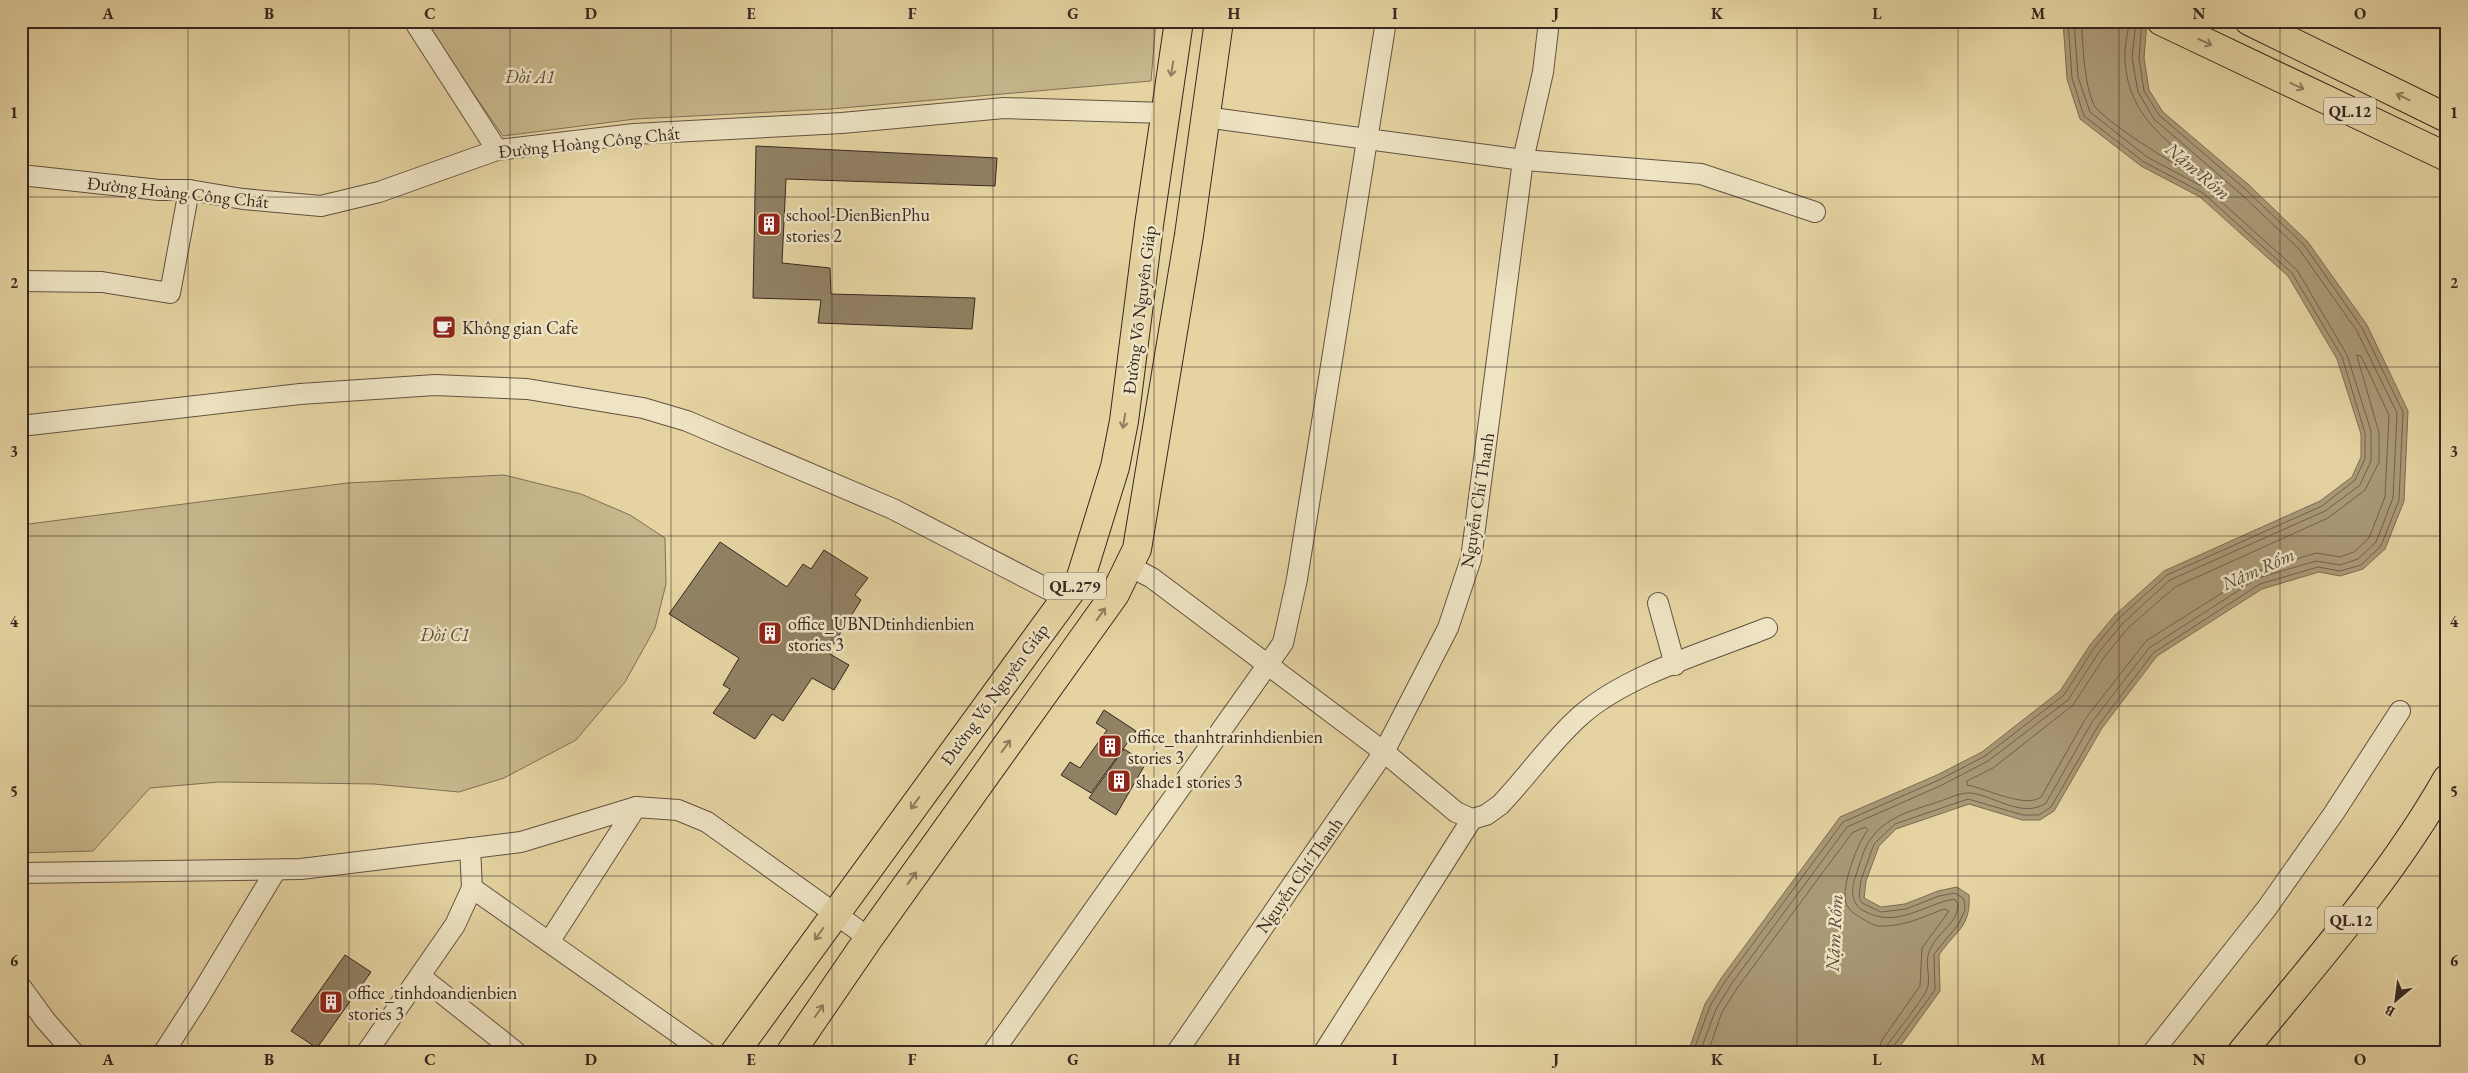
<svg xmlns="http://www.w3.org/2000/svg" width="2468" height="1073" viewBox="0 0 2468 1073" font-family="'EB Garamond',serif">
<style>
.green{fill:#c7b78c;stroke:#7f6f56}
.water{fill:#aa9976;stroke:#7c6b54}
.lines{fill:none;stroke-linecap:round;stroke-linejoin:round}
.shore{stroke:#70604c;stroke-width:1}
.building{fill:#918164;stroke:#372721}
.minor-casing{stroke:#625241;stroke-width:22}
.trunk-casing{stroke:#372721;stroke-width:30}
.minor{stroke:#eee3c3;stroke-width:20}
.trunk{stroke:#e5d4a2;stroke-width:28}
.oneway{stroke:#8e7e62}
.grid{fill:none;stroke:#372721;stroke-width:1;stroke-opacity:0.55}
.labels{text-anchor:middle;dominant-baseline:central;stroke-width:5;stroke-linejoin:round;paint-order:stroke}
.shield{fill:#eee3c3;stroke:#6e5f52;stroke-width:1}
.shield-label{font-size:16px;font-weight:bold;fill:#372721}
.park-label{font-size:18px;font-style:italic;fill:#5b4b3c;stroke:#eee3c3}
.street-label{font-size:18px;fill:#372721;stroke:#eee3c3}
.poi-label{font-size:18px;fill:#372721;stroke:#eee3c3;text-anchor:start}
.water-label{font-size:19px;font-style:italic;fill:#5a493b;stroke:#eee3c3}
.neatline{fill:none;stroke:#372721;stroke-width:2}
.grid-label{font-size:16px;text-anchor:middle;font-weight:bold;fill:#372721}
</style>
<rect width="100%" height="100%" fill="#e5d4a2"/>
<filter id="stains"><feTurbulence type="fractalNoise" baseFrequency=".004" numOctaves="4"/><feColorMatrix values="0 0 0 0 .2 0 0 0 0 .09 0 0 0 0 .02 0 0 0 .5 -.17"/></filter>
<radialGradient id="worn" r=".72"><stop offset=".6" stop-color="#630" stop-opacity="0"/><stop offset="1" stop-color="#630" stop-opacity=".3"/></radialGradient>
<g class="green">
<polygon points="423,21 1156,21 1151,81 831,109 635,119 503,136"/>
<polygon points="504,475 581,494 630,515 665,538 666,584 655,628 625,682 576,740 504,778 459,792 374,784 306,783 219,782 150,788 93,851 21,853 21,525 347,483"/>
</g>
<path class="water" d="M2063,21H2147L2144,58L2149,90L2163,112L2249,185L2308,242L2367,325L2408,411L2404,501L2385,549L2363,569L2340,576L2319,572L2262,589L2157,656L2102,728L2054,811L2040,820H2022L1969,804L1896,829L1879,846L1866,881L1864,898L1881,907L1905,904L1938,891L1957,887L1969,895C1971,928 1955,931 1939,955L1940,991L1896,1052H1688L1705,1004L1722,977L1840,817L1937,775L1982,752L2060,691L2090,645L2115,615L2164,571L2320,501L2352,477L2361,457V434L2337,359L2288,276L2200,197L2141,166L2080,119L2067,79Z"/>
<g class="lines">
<g class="shore">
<path d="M2081,21C2083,42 2084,91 2096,108C2108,123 2187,175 2206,178V174C2167,140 2128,117 2125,60C2124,47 2128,34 2129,21"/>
<path d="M2357,355L2361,356L2389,415L2385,497L2369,538L2354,552L2340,557L2316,553L2255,572L2146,641L2086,718L2041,797C2026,809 1985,788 1967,785V781L1993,768L2073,705L2105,656L2128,628L2175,587L2328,518L2365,490L2379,462V433Z"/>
<polyline points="1693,1052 1710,1006 1726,980 1843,822 1939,780 1985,756 2064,695 2094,648 2118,619 2167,575 2322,506 2355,480 2365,459 2365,433 2342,357 2292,273 2203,193 2144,162 2084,116 2072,78 2068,21"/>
<polyline points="1700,1052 1716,1009 1732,983 1847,827 1942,785 1988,761 2068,700 2099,652 2123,623 2170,580 2325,511 2360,485 2371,461 2371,431 2347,355 2297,270 2207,189 2147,157 2090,112 2078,77 2074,21"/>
<path d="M1708,1052L1722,1012L1738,987L1852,833L1865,827L1868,830C1857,843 1841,887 1846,903C1849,911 1856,915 1863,919C1868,922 1874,926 1880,926C1903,927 1923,917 1944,909L1949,911L1922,948L1920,986L1882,1040L1878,1052"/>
<path d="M1886,1052L1888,1044C1895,1034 1927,995 1928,986C1930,975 1925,963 1929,952C1935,933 1959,924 1958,903L1954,899C1922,905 1897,929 1864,911C1850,903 1851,889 1856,875C1860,864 1863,849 1870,840C1885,817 1913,810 1938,802C1947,799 1961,792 1971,793C1995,796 2023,819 2046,803L2092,722L2149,648L2258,578L2316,561L2340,565L2358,559L2376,542L2393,498L2397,413L2357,331L2299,249L2241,194L2154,119L2138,92L2132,58L2136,21"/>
<polyline points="1892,1052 1893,1047 1935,990 1934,954 1958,925 1965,910 1964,899 1955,893 1939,896 1906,909 1881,912 1862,903 1859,897 1861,880 1874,844 1895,824 1968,799 2023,815 2039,815 2051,807 2098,726 2153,653 2260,584 2318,567 2340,571 2361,565 2381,546 2399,500 2403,412 2362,328 2304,245 2245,189 2159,115 2144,91 2139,58 2142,21"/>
</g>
</g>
<g class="building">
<polygon points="756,146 997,158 995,186 786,179 782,263 830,268 831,294 975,298 972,329 818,323 821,300 753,298"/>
<polygon points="720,542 787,587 803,564 811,569 824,550 868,578 855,595 861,600 828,653 849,665 834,690 812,678 783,721 772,714 755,739 713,713 730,689 723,685 739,658 669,614"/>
<polygon points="1104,710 1136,731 1091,793 1061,775 1070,762 1080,768 1107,730 1096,723"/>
<polygon points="1124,749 1146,763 1116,815 1089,798"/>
<polygon points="345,955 371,972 317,1048 291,1031"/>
</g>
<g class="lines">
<g class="minor-casing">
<g id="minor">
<polyline points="414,21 497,150"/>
<polyline points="1205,117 1523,160 1701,174 1815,212"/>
<polyline points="21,175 159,190 189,190 243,199 321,206 379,192 497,150 634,134 842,123 1004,108 1165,113"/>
<polyline points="21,281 102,282 170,293 189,190"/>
<polyline points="21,426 300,394 435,385 527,389 643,408 687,421 893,509 1065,598"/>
<path d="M1129,566L1152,578L1384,752L1456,812L1472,819L1486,815L1500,805C1527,777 1550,743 1579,717C1625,675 1709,651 1767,628"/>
<polyline points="1658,603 1675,665"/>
<polyline points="21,873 301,869 521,842 636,807 678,810 707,822 869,938"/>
<polyline points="472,888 705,1052"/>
<polyline points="549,942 636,807"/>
<polyline points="420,976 516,1052"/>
<polyline points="21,987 45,1020 73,1052"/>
<polyline points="164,1052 198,999 276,870"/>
<polyline points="367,1052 455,925 472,888 470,848"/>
<polyline points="993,1052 1283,643 1297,579 1386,21"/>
<polyline points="1177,1052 1384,752 1448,628 1471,559 1523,160 1543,72 1549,21"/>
<polyline points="1324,1052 1472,819"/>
<polyline points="2153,1052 2267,908 2334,813 2400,711"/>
</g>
</g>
<g class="trunk-casing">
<g id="trunk">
<polyline points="2161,21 2447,157"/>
<polyline points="2249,21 2447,118"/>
<polyline points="735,1052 1081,577 1115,467 1124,421 1149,225 1179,21"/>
<polyline points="791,1052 869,938 1115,594 1137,549 1189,235 1219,21"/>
<path d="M2242,1052C2314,964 2391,878 2447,779"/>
</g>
</g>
<use href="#minor" class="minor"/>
<use href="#trunk" class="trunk"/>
</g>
<defs><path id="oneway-shaft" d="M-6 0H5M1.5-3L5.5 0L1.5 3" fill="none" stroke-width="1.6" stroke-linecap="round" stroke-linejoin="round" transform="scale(1.25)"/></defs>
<g class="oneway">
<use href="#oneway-shaft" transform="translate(2205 42) rotate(25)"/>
<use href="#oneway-shaft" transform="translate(1172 69) rotate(99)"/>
<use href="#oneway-shaft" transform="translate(2297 86) rotate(25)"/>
<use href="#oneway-shaft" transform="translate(2403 97) rotate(-154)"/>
<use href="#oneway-shaft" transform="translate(1124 421) rotate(99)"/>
<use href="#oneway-shaft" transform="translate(1101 614) rotate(-54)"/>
<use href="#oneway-shaft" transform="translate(1006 746) rotate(-54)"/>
<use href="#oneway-shaft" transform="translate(915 803) rotate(126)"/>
<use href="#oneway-shaft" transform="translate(912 878) rotate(-54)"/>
<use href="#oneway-shaft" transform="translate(819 934) rotate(126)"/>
<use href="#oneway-shaft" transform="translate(819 1011) rotate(-56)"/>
</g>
<path class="grid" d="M188,21V1052M349,21V1052M510,21V1052M671,21V1052M832,21V1052M993,21V1052M1154,21V1052M1314,21V1052M1475,21V1052M1636,21V1052M1797,21V1052M1958,21V1052M2119,21V1052M2280,21V1052M21,197H2447M21,367H2447M21,536H2447M21,706H2447M21,876H2447"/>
<defs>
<g id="building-square" transform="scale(1.25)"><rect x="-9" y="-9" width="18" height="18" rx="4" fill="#8f2418" stroke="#eee3c3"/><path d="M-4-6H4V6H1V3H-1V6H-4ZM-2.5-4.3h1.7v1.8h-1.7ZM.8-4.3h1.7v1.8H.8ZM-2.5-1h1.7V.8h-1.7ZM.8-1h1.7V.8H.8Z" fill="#fff"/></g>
<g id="cafe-square" transform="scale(1.25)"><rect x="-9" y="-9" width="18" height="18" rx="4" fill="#8f2418" stroke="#eee3c3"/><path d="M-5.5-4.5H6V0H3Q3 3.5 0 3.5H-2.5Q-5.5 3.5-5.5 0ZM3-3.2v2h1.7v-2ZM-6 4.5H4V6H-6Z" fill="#fff"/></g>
</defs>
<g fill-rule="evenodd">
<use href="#building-square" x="769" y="224"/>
<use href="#cafe-square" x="444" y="327"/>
<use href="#building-square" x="770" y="633"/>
<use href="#building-square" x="1110" y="746"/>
<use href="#building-square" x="1119" y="781"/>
<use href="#building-square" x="331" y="1002"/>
</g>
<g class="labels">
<g class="shield">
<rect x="2324" y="97.5" width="52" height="27" rx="4"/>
<rect x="1044" y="572.5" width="62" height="27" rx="4"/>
<rect x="2325" y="906.5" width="52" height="27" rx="4"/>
</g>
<g class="shield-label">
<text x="2350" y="111">QL.12</text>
<text x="1075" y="586">QL.279</text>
<text x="2351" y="920">QL.12</text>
</g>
<g class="park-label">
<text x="530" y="76">Đồi A1</text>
<text x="445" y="634">Đồi C1</text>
</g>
<g class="street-label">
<text transform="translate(589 142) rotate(-6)">Đường Hoàng Công Chất</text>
<text transform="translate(178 192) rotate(6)">Đường Hoàng Công Chất</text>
<text transform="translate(1139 310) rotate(-83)">Đường Võ Nguyên Giáp</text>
<text transform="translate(1477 500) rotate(-81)">Nguyễn Chí Thanh</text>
<text transform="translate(994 694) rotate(-54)">Đường Võ Nguyên Giáp</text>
<text transform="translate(1299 875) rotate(-55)">Nguyễn Chí Thanh</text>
</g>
<g class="poi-label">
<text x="786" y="214">school-DienBienPhu<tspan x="786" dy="21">stories 2</tspan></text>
<text x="462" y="327">Không gian Cafe</text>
<text x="788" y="623">office_UBNDtinhdienbien<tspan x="788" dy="21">stories 3</tspan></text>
<text x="1128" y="736">office_thanhtrarinhdienbien<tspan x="1128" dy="21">stories 3</tspan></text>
<text x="1136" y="781">shade1 stories 3</text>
<text x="348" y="992">office_tinhdoandienbien<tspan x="348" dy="21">stories 3</tspan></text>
</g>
<g class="water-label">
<text transform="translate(2198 171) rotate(40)">Nậm Rốm</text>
<text transform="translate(2258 569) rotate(-24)">Nậm Rốm</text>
<text transform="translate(1834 933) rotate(-87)">Nậm Rốm</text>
</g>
</g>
<rect width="2468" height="1073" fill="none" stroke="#e5d4a2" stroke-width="55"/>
<g transform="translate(2396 1000) rotate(209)" stroke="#eee3c3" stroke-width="4" paint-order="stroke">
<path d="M0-4L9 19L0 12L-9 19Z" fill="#372721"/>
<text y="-8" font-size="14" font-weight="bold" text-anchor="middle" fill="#372721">B</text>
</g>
<rect x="28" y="28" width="2412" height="1018" class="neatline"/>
<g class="grid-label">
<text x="108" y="19">A</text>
<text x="269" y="19">B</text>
<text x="430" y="19">C</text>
<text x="591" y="19">D</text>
<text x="751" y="19">E</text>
<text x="912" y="19">F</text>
<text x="1073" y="19">G</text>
<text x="1234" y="19">H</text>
<text x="1395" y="19">I</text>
<text x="1556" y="19">J</text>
<text x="1717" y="19">K</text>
<text x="1877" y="19">L</text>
<text x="2038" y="19">M</text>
<text x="2199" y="19">N</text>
<text x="2360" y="19">O</text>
<text x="14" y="118">1</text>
<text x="2454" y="118">1</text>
<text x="14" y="288">2</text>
<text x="2454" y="288">2</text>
<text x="14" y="457">3</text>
<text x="2454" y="457">3</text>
<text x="14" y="627">4</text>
<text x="2454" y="627">4</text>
<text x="14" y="797">5</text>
<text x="2454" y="797">5</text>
<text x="14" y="966">6</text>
<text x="2454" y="966">6</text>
<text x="108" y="1065">A</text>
<text x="269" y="1065">B</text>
<text x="430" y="1065">C</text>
<text x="591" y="1065">D</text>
<text x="751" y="1065">E</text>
<text x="912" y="1065">F</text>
<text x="1073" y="1065">G</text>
<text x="1234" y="1065">H</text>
<text x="1395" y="1065">I</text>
<text x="1556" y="1065">J</text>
<text x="1717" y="1065">K</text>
<text x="1877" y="1065">L</text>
<text x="2038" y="1065">M</text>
<text x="2199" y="1065">N</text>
<text x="2360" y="1065">O</text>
</g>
<rect width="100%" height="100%" filter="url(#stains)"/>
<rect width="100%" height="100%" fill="url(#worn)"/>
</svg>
